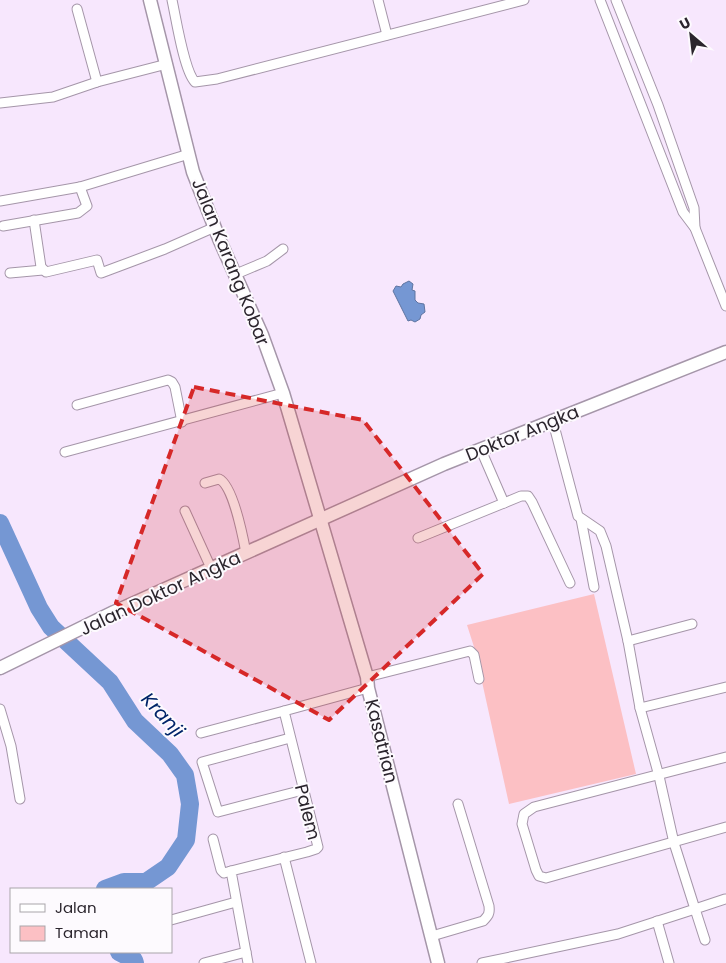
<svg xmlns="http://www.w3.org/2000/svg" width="726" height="963" viewBox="0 0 726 963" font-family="Poppins,sans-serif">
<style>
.green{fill:#fcc0c4}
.water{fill:#7597d3;stroke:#5f75a1}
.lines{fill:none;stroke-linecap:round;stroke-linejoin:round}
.river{stroke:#7597d3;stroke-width:18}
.street-casing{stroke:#a596a9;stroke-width:11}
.secondary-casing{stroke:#a596a9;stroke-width:15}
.street{stroke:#fff;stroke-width:9}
.secondary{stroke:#fff;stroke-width:12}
.marked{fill:#d62828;fill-opacity:0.2;stroke:#d62828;stroke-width:4;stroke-dasharray:10 6;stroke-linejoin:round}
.labels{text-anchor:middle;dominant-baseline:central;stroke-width:4;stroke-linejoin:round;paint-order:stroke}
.street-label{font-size:18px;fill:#2b252d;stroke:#fdfafe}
.water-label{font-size:19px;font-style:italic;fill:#012469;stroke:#fdfafe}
</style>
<rect width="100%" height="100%" fill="#f7e7fd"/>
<polygon class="green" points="594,594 636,774 509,804 475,650 467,625"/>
<polygon class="water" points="409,281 413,284 412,290 415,291 415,300 418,303 424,304 425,312 421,315 420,319 415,322 411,320 408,321 393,291 396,286 401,287 403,284"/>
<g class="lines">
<g class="river">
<polyline points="0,523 39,608 51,627 110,682 135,721 170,754 185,775 190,804 186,840 168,867 146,882 124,882 105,889"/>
<polyline points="119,952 134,960 135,963"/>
</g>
<g class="street-casing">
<g id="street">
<path d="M172,0C176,18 184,71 195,82L217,79L524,0"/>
<polyline points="378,0 387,35"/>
<polyline points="600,0 683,212 695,228 726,306"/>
<polyline points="616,0 658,105 694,208 695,228"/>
<polyline points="77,9 97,82"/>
<polyline points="0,103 53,97 97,82 167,64"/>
<polyline points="0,201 80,187 189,154"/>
<polyline points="34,220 41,267 46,272 97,260 101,273 165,249 215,227"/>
<polyline points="3,226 78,213 87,206 80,187"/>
<polyline points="10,273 43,270"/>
<polyline points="236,274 267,261 283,249"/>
<polyline points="77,405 168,380 172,382 175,387 182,422"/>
<polyline points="481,450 504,503"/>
<polyline points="65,452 283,393"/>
<path d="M205,483L219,479C233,485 243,537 246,553"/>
<polyline points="185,511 211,568"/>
<polyline points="581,519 594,587"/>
<polyline points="418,538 504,503 521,496 528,496 532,502 570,583"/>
<polyline points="628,641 692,624"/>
<polyline points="367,677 470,651 474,655 479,679"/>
<polyline points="640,708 726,687"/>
<polyline points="0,709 11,746 20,799"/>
<polyline points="201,733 284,711"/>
<polyline points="290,738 202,762 218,812 303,790"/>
<polyline points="726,757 534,807 524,814 522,824 536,870 539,876 546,878 726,827"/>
<polyline points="213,839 221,870 224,873 231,871"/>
<polyline points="284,857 311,963"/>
<polyline points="171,920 236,902"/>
<polyline points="657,921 669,963"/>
<path d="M432,936L483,921C488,916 490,914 489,906L458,804"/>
<polyline points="705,940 695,909 725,899"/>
<polyline points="204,963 246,952"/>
<polyline points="248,963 231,871 307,852 316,849 318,847 284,711 368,688"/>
<polyline points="482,963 618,934 695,909 674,843 659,776 640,708 628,641 606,546 600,531 578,516 553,422"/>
</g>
</g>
<g class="secondary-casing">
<g id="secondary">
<polyline points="150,0 193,172 220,241 262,335 283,393 367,677 368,688 438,963"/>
<polyline points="0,668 114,612 444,464 726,352"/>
</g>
</g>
<use href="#street" class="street"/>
<use href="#secondary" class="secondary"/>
</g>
<path class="marked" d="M194,387L363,420L483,574L329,720L116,603Z"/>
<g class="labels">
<g class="street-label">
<text transform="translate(231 262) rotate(68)">Jalan Karang Kobar</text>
<text transform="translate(522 433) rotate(-22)">Doktor Angka</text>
<text transform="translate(160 593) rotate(-25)">Jalan Doktor Angka</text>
<text transform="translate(382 741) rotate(76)">Kasatrian</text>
<text transform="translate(308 812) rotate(76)">Palem</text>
</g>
<g class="water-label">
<text transform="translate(163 715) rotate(47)">Kranji</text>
</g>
</g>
<rect x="10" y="888" width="162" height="65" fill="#fdfafe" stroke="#a9a5aa"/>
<rect x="20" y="904" width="25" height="8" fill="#ffffff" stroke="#a9a5aa"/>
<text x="55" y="913" font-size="15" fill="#2b252d">Jalan</text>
<rect x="20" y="926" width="25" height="15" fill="#fcc0c4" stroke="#a9a5aa"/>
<text x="55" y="938" font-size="15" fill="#2b252d">Taman</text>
<g transform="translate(691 35) rotate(332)" stroke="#fdfafe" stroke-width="4" paint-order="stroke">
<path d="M0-4L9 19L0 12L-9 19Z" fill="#2b252d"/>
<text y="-8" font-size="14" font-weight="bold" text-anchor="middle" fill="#2b252d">U</text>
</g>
</svg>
